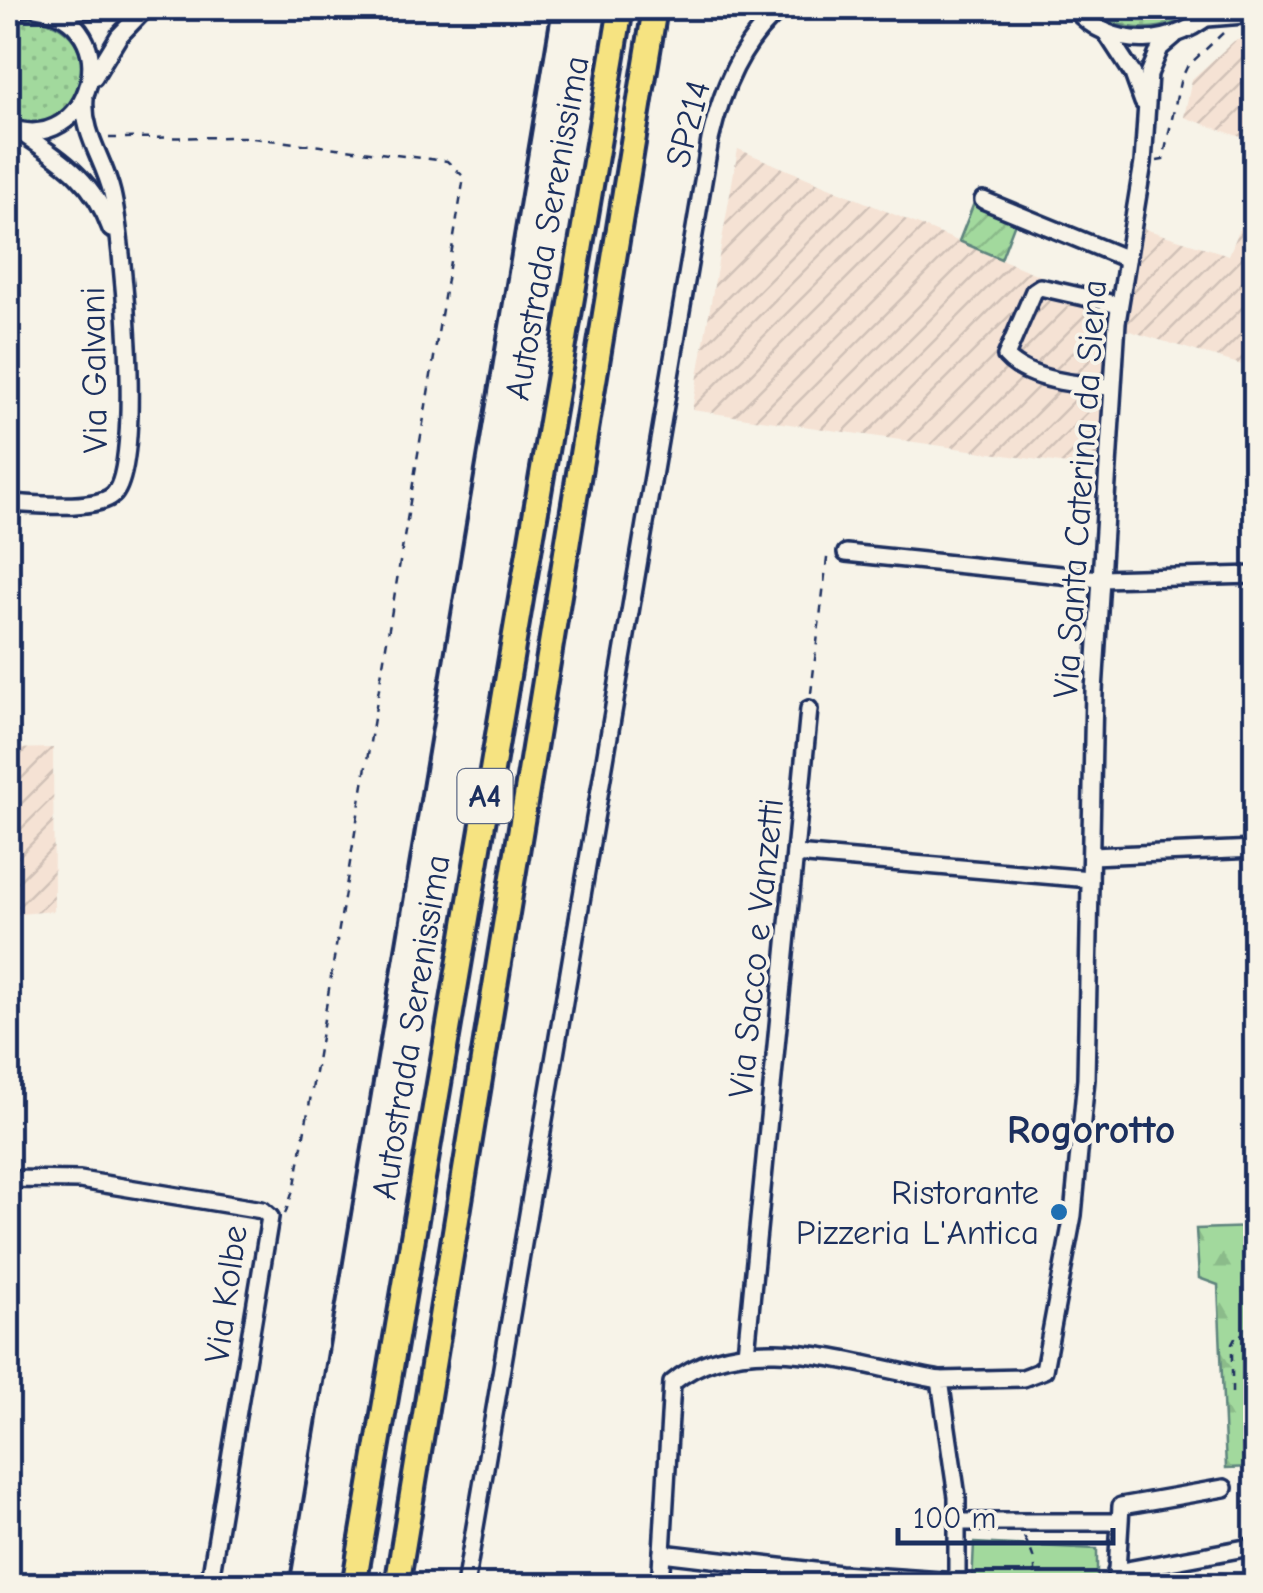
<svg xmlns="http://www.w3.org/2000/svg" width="1263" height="1593" viewBox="0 0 1263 1593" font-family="'Comic Neue',sans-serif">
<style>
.industrial{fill:url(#industrial-furrows)}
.grass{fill:url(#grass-dots);stroke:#5e847e;stroke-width:2.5}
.forest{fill:url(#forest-firs);stroke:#5e847e;stroke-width:2.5}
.park{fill:#a2d99d;stroke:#5e847e;stroke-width:2.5}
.garden{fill:url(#garden-furrows);stroke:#5e847e;stroke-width:2.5}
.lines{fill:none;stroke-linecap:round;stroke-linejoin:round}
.minor-casing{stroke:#1b2f5e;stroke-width:22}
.highway-casing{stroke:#1b2f5e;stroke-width:30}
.path{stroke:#1b2f5e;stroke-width:2.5;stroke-dasharray:8 8;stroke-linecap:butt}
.minor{stroke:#f7f3e8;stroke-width:15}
.highway{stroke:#f6e381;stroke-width:22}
.rail{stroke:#1b2f5e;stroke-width:4}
.poi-dot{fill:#1f6fb2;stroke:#f7f3e8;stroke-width:4}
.labels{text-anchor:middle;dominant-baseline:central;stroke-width:8;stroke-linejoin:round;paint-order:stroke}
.shield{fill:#f7f3e8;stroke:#5d6a87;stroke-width:2.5}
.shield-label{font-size:32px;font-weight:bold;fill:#1b2f5e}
.street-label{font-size:35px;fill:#1b2f5e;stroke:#f7f3e8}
.poi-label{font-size:35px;fill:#1b2f5e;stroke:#f7f3e8;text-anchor:end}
.quarter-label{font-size:40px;font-weight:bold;fill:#1b2f5e;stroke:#f7f3e8}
</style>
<defs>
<pattern id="industrial-furrows" width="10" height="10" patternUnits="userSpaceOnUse" patternTransform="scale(2.5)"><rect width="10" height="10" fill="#f5e2d4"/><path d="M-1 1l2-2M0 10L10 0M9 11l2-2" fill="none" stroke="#d1c2b8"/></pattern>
<pattern id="grass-dots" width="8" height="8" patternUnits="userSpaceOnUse" patternTransform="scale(2.5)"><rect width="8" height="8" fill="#a2d99d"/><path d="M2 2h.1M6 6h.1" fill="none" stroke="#8bbb8a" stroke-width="1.8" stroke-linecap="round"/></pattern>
<pattern id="forest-firs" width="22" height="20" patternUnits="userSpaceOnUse" patternTransform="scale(2.5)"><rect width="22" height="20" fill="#a2d99d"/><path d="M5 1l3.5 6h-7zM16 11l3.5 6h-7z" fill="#8bbb8a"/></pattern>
<pattern id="garden-furrows" width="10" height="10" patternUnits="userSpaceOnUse" patternTransform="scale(2.5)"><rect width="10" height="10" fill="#a2d99d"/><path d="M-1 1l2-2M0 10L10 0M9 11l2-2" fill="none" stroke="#8bbb8a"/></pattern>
</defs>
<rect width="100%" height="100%" fill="#f7f3e8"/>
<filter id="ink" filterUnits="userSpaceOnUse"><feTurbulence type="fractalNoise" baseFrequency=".01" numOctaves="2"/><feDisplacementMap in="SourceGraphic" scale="20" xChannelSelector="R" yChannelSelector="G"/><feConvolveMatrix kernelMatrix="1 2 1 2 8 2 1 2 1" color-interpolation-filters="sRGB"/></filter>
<g filter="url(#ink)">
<g class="industrial">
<polygon points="1255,35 1255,142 1184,117 1192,79 1234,41"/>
<polygon points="738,149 1115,307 1102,469 692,410"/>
<polygon points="1247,211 1255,214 1255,369 1120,328 1138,227 1229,255"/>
<polygon points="53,748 54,911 8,915 8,749"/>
</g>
<g class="grass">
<path d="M1091,8H1200C1172,34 1118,36 1091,8Z"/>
<path d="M24,17C125,25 78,153 8,118V22Z"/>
</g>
<polygon class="forest" points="1255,1227 1255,1467 1226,1468 1218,1285 1199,1278 1196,1229"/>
<polygon class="park" points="974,1543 1097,1549 1097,1585 972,1585"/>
<polygon class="garden" points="974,203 1016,220 1001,259 959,241"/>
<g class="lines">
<g class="minor-casing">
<g id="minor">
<path d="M1074,8C1111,53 1179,47 1217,8"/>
<polyline points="8,11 24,8"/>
<polyline points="57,12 104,8"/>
<polyline points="1207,18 1256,14"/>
<polyline points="1105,31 1133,74 1143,102"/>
<polyline points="94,77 119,36 146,8"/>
<path d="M8,127C91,159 130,21 36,8"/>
<path d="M20,132C61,160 94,180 111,229"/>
<polyline points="983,200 1127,259"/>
<path d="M1111,387C1080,385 1028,381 1006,356L1034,291L1040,287L1119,305"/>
<path d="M8,503C32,504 95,511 113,495C144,467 123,239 112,193C104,159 82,134 85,98"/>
<polyline points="846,553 1100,579 1256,575"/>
<polyline points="795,854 1090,879"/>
<polyline points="1091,856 1256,849"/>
<polyline points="8,1179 80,1180 262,1210 270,1217 209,1586"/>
<polyline points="746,1353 809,709"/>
<polyline points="957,1522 1117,1522"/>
<polyline points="662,1553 840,1574 957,1582"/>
<polyline points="1116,1572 1256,1546"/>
<path d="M465,1586L710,140C722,89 741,42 782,8"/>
<path d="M660,1586L672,1383C744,1323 858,1366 940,1380"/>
<polyline points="957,1586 957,1497 940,1380 1023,1378 1044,1370 1073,1215 1086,1079 1094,691 1117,322 1143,163 1149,74 1160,48 1174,36"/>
<polyline points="1116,1586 1121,1506 1224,1488"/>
</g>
</g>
<g class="highway-casing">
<g id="highway">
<polyline points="354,1586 621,8"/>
<polyline points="397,1586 655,8"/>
</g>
</g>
<g class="path">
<polyline points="159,14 165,8"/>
<polyline points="109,138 244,137 447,161 464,177 316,1067 295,1185 285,1214"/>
<polyline points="1157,161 1163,160 1180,82 1187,67 1223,33"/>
<polyline points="811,693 828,550"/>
<polyline points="1232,1393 1232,1344 1238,1333 1250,1338 1256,1331"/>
<path d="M1024,1537C1033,1554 1039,1566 1032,1586"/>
</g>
<use href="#minor" class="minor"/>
<use href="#highway" class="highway"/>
<polyline class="rail" points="289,1586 552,8"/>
</g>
</g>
<circle class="poi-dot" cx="1059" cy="1212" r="10"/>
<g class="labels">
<rect class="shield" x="457.5" y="769" width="55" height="54" rx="8"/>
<g class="shield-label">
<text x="485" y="796">A4</text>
</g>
<g class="street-label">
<text transform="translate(688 124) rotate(-75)">SP214</text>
<text transform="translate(547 228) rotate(-80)">Autostrada Serenissima</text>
<text transform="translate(94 370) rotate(-91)">Via Galvani</text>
<text transform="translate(1080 489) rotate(-86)">Via Santa Caterina da Siena</text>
<text transform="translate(756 948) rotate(-84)">Via Sacco e Vanzetti</text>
<text transform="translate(411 1027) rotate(-81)">Autostrada Serenissima</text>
<text transform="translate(226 1294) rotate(-82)">Via Kolbe</text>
</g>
<g class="poi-label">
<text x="1039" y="1192">Ristorante<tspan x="1039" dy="40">Pizzeria L'Antica</tspan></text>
</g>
<g class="quarter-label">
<text x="1091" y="1130">Rogorotto</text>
</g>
</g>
<rect width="1263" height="1593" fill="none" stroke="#f7f3e8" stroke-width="40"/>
<rect x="20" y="20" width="1223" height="1553" fill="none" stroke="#1b2f5e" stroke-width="4" filter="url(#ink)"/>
<path d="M898 1528v15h215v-15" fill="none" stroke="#1b2f5e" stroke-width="5"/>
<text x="913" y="1528" font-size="30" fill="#1b2f5e" stroke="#f7f3e8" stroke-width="8" paint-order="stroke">100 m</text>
</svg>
